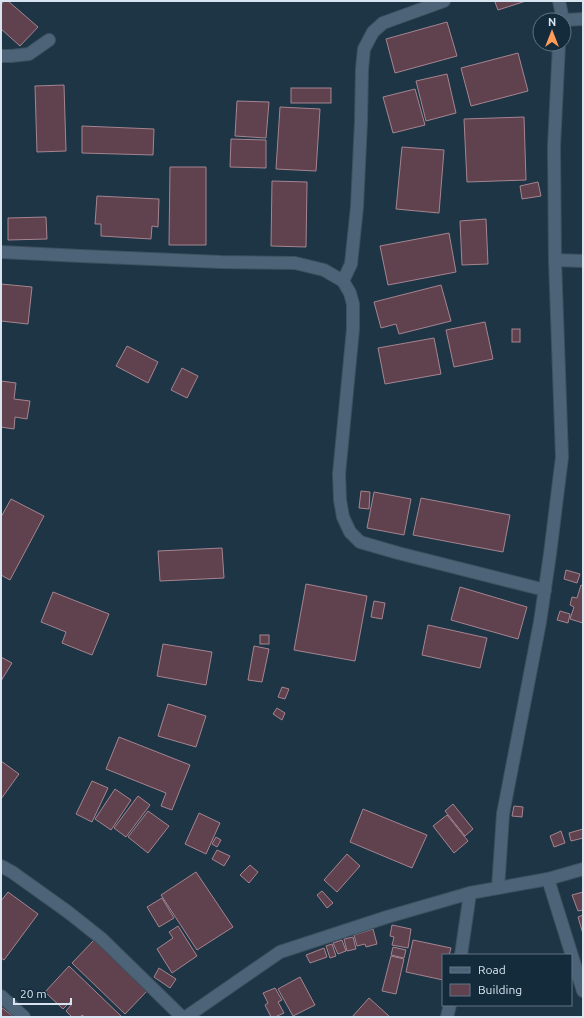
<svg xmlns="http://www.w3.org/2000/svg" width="584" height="1018" viewBox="0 0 584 1018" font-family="Ubuntu,sans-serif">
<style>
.building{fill:#5f424d;stroke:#a58490}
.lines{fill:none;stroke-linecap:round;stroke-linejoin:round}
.minor-casing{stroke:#3d505f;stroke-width:14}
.minor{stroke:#4d6478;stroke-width:12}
</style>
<rect width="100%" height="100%" fill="#1e3546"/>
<g class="building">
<polygon points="4,1 8,1 38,27 20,46 1,29 1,5"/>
<polygon points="498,1 526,1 498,10 495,2"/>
<polygon points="447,22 457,56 395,73 386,39"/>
<polygon points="518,53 528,91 471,106 461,68"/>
<polygon points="447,74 456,113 426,121 416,81"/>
<polygon points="64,85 66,151 37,152 35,86"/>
<rect x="291" y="88" width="40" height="15"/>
<polygon points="415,89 425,125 393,133 383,97"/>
<polygon points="237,101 269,102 266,138 235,136"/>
<polygon points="280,107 320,109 316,171 276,169"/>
<polygon points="524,117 526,180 467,182 464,119"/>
<polygon points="82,126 154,129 153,155 82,153"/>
<polygon points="231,139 266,140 266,168 230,167"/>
<polygon points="402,147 444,150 439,213 396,209"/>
<polygon points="170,167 206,167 206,245 169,245"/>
<polygon points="272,181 307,182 306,247 271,246"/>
<polygon points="538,182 541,196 522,199 520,186"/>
<polygon points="97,196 159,199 158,227 152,226 151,239 101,236 101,224 95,224"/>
<polygon points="46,217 47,239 8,240 8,218"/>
<polygon points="486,219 488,264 462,265 460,221"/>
<polygon points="449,233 456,272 388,285 380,246"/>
<polygon points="1,284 32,287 28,324 1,321"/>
<polygon points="441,285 451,321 399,334 396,324 381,328 374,302"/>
<polygon points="485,322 493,359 454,367 446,330"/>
<rect x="512" y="329" width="8" height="13"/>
<polygon points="434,338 441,374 385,384 378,348"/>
<polygon points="127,346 158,362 148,383 116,366"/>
<polygon points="182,368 198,376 187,398 171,390"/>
<polygon points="1,381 16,383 14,399 30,401 27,419 15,417 14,429 1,427"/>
<polygon points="361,491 370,492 369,509 359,508"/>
<polygon points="374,492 411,499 404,535 367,528"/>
<polygon points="421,498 510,515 503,552 413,535"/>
<polygon points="11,499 44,516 10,580 1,575 1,517"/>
<polygon points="222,548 224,578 160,581 158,551"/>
<polygon points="566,570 580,574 577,583 564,579"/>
<polygon points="306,584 367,596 355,661 294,650"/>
<polygon points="581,585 583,586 583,623 570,619 574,607 570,605 572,597 577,598"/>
<polygon points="460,587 527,607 518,639 451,620"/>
<polygon points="53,592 109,614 92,655 62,643 66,632 41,622"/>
<polygon points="374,601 385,603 382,619 371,617"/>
<polygon points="560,611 570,614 568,623 557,620"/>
<polygon points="428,625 487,638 480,668 422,655"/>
<rect x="260" y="635" width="9" height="9"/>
<polygon points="163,644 212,652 206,685 157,676"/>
<polygon points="254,646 269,649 262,682 248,680"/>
<polygon points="1,657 12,663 1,681"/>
<polygon points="282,687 289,689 285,699 278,697"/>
<polygon points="168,704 206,716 196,747 158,736"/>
<polygon points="277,708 285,713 282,720 273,714"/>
<polygon points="119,737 190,765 172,810 161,806 166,793 106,769"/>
<polygon points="1,761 19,774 1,799"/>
<polygon points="92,781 108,788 92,822 76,814"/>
<polygon points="115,789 131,800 111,830 95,819"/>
<polygon points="138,796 150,805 126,837 114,828"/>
<polygon points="453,804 473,829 465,836 445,811"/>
<polygon points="514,806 523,807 522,817 512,816"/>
<polygon points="363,809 427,835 412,868 350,842"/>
<polygon points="148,811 169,826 148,853 128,837"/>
<polygon points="199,813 220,823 206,854 185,844"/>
<polygon points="447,815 468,841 454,853 433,826"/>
<polygon points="583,829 583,838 571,841 569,833"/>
<polygon points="561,831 565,843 554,847 550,836"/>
<polygon points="216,837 221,840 217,847 212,844"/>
<polygon points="217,850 230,856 224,866 212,859"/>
<polygon points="347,854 360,866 337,892 324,880"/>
<polygon points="250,865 258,872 249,883 240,875"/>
<polygon points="196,872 233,927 197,950 161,895"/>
<polygon points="322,891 333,903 327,908 317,895"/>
<polygon points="8,892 38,914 4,960 1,958 1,901"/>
<polygon points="583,892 583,910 578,911 572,895"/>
<polygon points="162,898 174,918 159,927 147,907"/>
<polygon points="583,915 583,934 578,917"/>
<polygon points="392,925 411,929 408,948 392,945 394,937 390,936"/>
<polygon points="178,926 197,956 172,973 157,949 173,938 169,932"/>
<polygon points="373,929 377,944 366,947 365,944 357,946 354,935"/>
<polygon points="353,937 356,949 347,951 344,939"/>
<polygon points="95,939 148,990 125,1014 72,963"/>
<polygon points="342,940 346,951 338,954 333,943"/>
<polygon points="413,940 451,948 449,955 443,955 443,980 406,972"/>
<polygon points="332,944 336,956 330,958 326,946"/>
<polygon points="393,947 406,950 404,958 391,955"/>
<polygon points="324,948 327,957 310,963 306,955"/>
<polygon points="391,956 404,959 396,994 382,991"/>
<polygon points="69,966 122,1017 85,1017 82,1015 80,1017 72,1017 66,1011 72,1004 70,1002 63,1009 45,992"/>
<polygon points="159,968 176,979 170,988 154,977"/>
<polygon points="300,977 315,1005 293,1016 278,989"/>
<polygon points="275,988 282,1000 278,1002 284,1013 275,1017 271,1017 265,1005 268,1003 263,993"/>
<polygon points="369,998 389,1016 388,1017 352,1017"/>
<polygon points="1,1007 14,1017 1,1017"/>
</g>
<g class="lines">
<g class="minor-casing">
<g id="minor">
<polyline points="559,1 562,15 562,20"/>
<polyline points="564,20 583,19"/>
<polyline points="1,56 11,56 29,54 49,40"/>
<polyline points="1,252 81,256 221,262 295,263 324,270 343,281 350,293 353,304 353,329 339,474 340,500 343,517 350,532 360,542 398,553 545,590"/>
<polyline points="555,260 583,261"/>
<polyline points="343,281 351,264 357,207 361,121 362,69 364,49 373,32 383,23 444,1"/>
<polyline points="1,866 12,872 68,912 102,939 182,1017"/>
<polyline points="548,879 583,991"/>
<polyline points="498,888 503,814 540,622 550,554 562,457 555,260 554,147 559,44"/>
<polyline points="461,955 470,893"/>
<polyline points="1,996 24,1017"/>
<polyline points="186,1017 280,952 387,917 470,893 548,879 583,869"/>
<polyline points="447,1017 450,1005"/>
</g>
</g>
<use href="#minor" class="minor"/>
</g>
<rect width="584" height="1018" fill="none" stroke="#d8e5f1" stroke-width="4"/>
<rect x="442" y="954" width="130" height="52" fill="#142b3c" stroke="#627584"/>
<rect x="450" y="967" width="20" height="6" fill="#4d6478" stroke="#627584"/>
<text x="478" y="974" font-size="12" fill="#d8e5f1">Road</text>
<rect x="450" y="984" width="20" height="12" fill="#5f424d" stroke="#627584"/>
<text x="478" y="994" font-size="12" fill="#d8e5f1">Building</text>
<g transform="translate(552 32)"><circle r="19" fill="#142b3c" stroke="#627584"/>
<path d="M0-3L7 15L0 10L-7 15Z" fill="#fe9c58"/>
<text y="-6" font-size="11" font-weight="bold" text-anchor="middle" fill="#d8e5f1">N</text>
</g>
<path d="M14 998v6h57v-6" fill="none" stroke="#d8e5f1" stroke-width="2"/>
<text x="20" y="998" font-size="12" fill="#d8e5f1" stroke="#142b3c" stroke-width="3" paint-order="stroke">20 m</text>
</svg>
